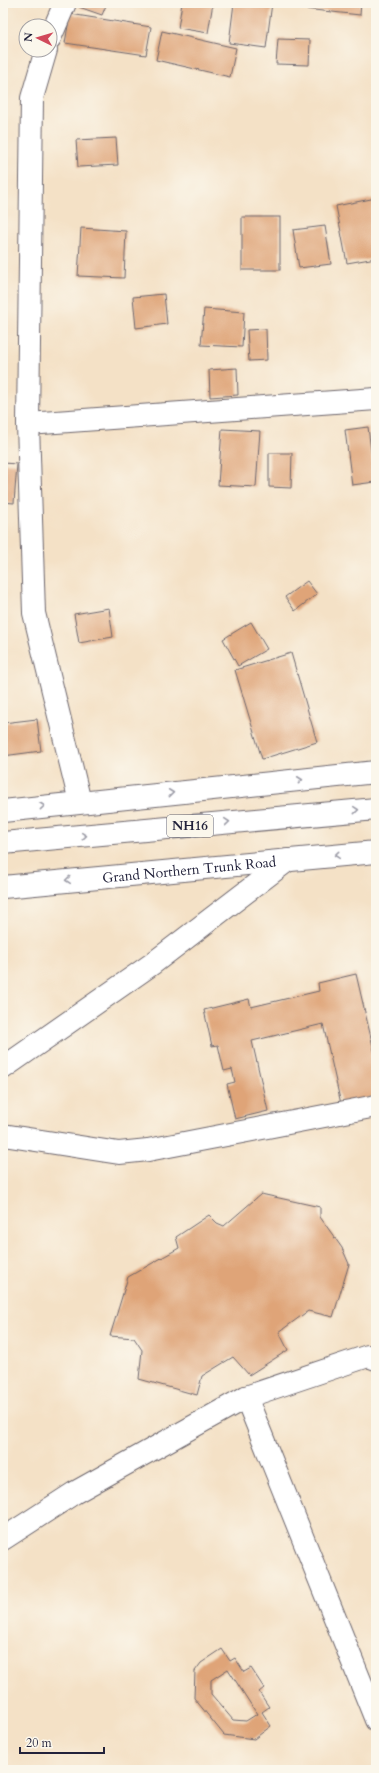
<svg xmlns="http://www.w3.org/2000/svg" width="379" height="1773" viewBox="0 0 379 1773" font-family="Cardo,serif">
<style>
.building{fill:#dfa478;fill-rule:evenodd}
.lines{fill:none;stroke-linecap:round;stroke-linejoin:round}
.minor-casing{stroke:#6c656c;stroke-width:24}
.highway-casing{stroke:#6c656c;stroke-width:24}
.minor{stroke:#fff;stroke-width:22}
.highway{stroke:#fff;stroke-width:22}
.oneway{stroke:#9c9ca7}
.labels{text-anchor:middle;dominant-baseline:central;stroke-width:3.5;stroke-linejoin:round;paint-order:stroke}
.shield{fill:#fbf7ec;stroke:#636270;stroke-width:1}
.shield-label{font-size:13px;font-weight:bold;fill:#22223b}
.street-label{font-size:14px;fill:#22223b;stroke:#fbf7ec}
</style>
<rect width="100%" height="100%" fill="#fbf7ec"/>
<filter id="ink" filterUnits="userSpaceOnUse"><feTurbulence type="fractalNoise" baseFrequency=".025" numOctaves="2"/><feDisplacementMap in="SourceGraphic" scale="8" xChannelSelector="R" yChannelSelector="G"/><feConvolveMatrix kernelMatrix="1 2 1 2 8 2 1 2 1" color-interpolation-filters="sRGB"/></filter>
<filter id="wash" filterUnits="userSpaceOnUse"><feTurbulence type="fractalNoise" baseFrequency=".012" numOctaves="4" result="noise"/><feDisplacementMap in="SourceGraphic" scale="16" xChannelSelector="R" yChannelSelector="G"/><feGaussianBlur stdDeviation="0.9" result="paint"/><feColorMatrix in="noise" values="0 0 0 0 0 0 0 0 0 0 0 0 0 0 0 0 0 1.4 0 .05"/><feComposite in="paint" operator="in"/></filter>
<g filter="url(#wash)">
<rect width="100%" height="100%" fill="#f4e1c6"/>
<g id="blocks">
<g class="building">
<polygon points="81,3 107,3 102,15 79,7"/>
<polygon points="182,3 213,3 208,33 178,28"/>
<polygon points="234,3 272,3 266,48 229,43"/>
<polygon points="295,3 361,3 360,15 295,8"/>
<polygon points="70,14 151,27 146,55 65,43"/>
<polygon points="162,31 236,48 230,77 156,60"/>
<polygon points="278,39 310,40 309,65 276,64"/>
<polygon points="116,138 118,165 78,167 76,140"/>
<polygon points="376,198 376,258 347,263 336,206"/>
<rect x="242" y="217" width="38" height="53"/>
<polygon points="325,226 331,264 299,268 293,230"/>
<polygon points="81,228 126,231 124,278 78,276"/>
<polygon points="164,294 167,324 136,328 133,297"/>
<polygon points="204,309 244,312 242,347 201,345"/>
<polygon points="266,329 267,360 249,361 247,330"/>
<polygon points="237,368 238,395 210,397 209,370"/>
<polygon points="368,427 375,482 352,485 345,430"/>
<polygon points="222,429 260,431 256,487 218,485"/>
<polygon points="269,453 292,453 291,488 269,487"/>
<polygon points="3,463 17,464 14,503 3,502"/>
<polygon points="307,581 317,594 295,611 285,597"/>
<polygon points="109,608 113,637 79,643 74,614"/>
<polygon points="251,622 267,649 238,666 223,639"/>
<polygon points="291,653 317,742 262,759 235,670"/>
<polygon points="37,719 41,751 3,756 3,723"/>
<polygon points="356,974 376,1059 376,1096 341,1104 323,1024 252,1041 268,1111 235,1119 227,1084 235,1082 232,1069 224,1071 218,1045 212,1046 204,1010 249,999 251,1007 319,991 318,983"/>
<polygon points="261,1194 320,1207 320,1217 342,1248 349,1264 333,1317 308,1311 279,1332 288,1350 249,1375 233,1357 202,1376 197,1395 139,1379 142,1350 134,1338 110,1336 128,1277 179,1248 176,1237 209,1215 217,1223 224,1226"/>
<path d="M222,1649L230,1661L235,1658L244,1672L251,1668L264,1688L259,1692L269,1707L262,1712L271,1726L254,1739L224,1735L194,1698L195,1671L201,1663ZM228,1669L257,1714L246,1721L233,1720L211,1694V1680Z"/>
</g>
</g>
</g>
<g filter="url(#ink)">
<use href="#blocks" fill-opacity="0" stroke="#6c656c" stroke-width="1"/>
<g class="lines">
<g class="minor-casing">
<g id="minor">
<polyline points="50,38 65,3"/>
<polyline points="46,50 32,98 28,424 34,613 80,802"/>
<polyline points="28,424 376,399"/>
<polyline points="3,811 376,772"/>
<polyline points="3,1068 152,964 288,860"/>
<polyline points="3,1135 119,1153 148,1150 376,1106"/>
<polyline points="246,1397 376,1720"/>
<polyline points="3,1539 74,1493 246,1397 368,1356 376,1359"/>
</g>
</g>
<g class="highway-casing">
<g id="highway">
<polyline points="3,843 376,809"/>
<path id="s1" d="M3,887L376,852"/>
</g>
</g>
<use href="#minor" class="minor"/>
<use href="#highway" class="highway"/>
</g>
<defs><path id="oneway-chevron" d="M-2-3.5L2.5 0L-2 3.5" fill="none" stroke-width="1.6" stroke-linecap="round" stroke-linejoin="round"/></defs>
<g class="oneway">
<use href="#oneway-chevron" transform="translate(300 780) rotate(-6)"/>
<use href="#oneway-chevron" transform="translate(171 793) rotate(-6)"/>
<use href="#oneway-chevron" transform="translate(42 806) rotate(-6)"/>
<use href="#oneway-chevron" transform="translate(356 810) rotate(-5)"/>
<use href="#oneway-chevron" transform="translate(227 822) rotate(-5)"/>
<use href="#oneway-chevron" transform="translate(84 836) rotate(-5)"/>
<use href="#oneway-chevron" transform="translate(337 855) rotate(175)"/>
<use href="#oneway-chevron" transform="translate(68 880) rotate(175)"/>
</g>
</g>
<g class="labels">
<rect class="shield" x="167" y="815" width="46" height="22" rx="3"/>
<g class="shield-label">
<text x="190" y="826">NH16</text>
</g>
<g class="street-label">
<text stroke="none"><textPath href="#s1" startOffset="187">Grand Northern Trunk Road</textPath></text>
</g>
</g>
<rect width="379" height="1773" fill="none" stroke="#fbf7ec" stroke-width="16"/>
<g transform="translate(38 38) rotate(275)"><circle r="19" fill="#fbf7ec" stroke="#a4a2a5"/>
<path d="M0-3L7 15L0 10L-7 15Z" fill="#d1495b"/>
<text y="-6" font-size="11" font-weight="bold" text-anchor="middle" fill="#22223b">N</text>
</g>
<path d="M20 1747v6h84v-6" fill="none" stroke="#22223b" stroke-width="2"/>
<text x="26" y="1747" font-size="12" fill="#22223b" stroke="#fbf7ec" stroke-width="3" paint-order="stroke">20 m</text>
</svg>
